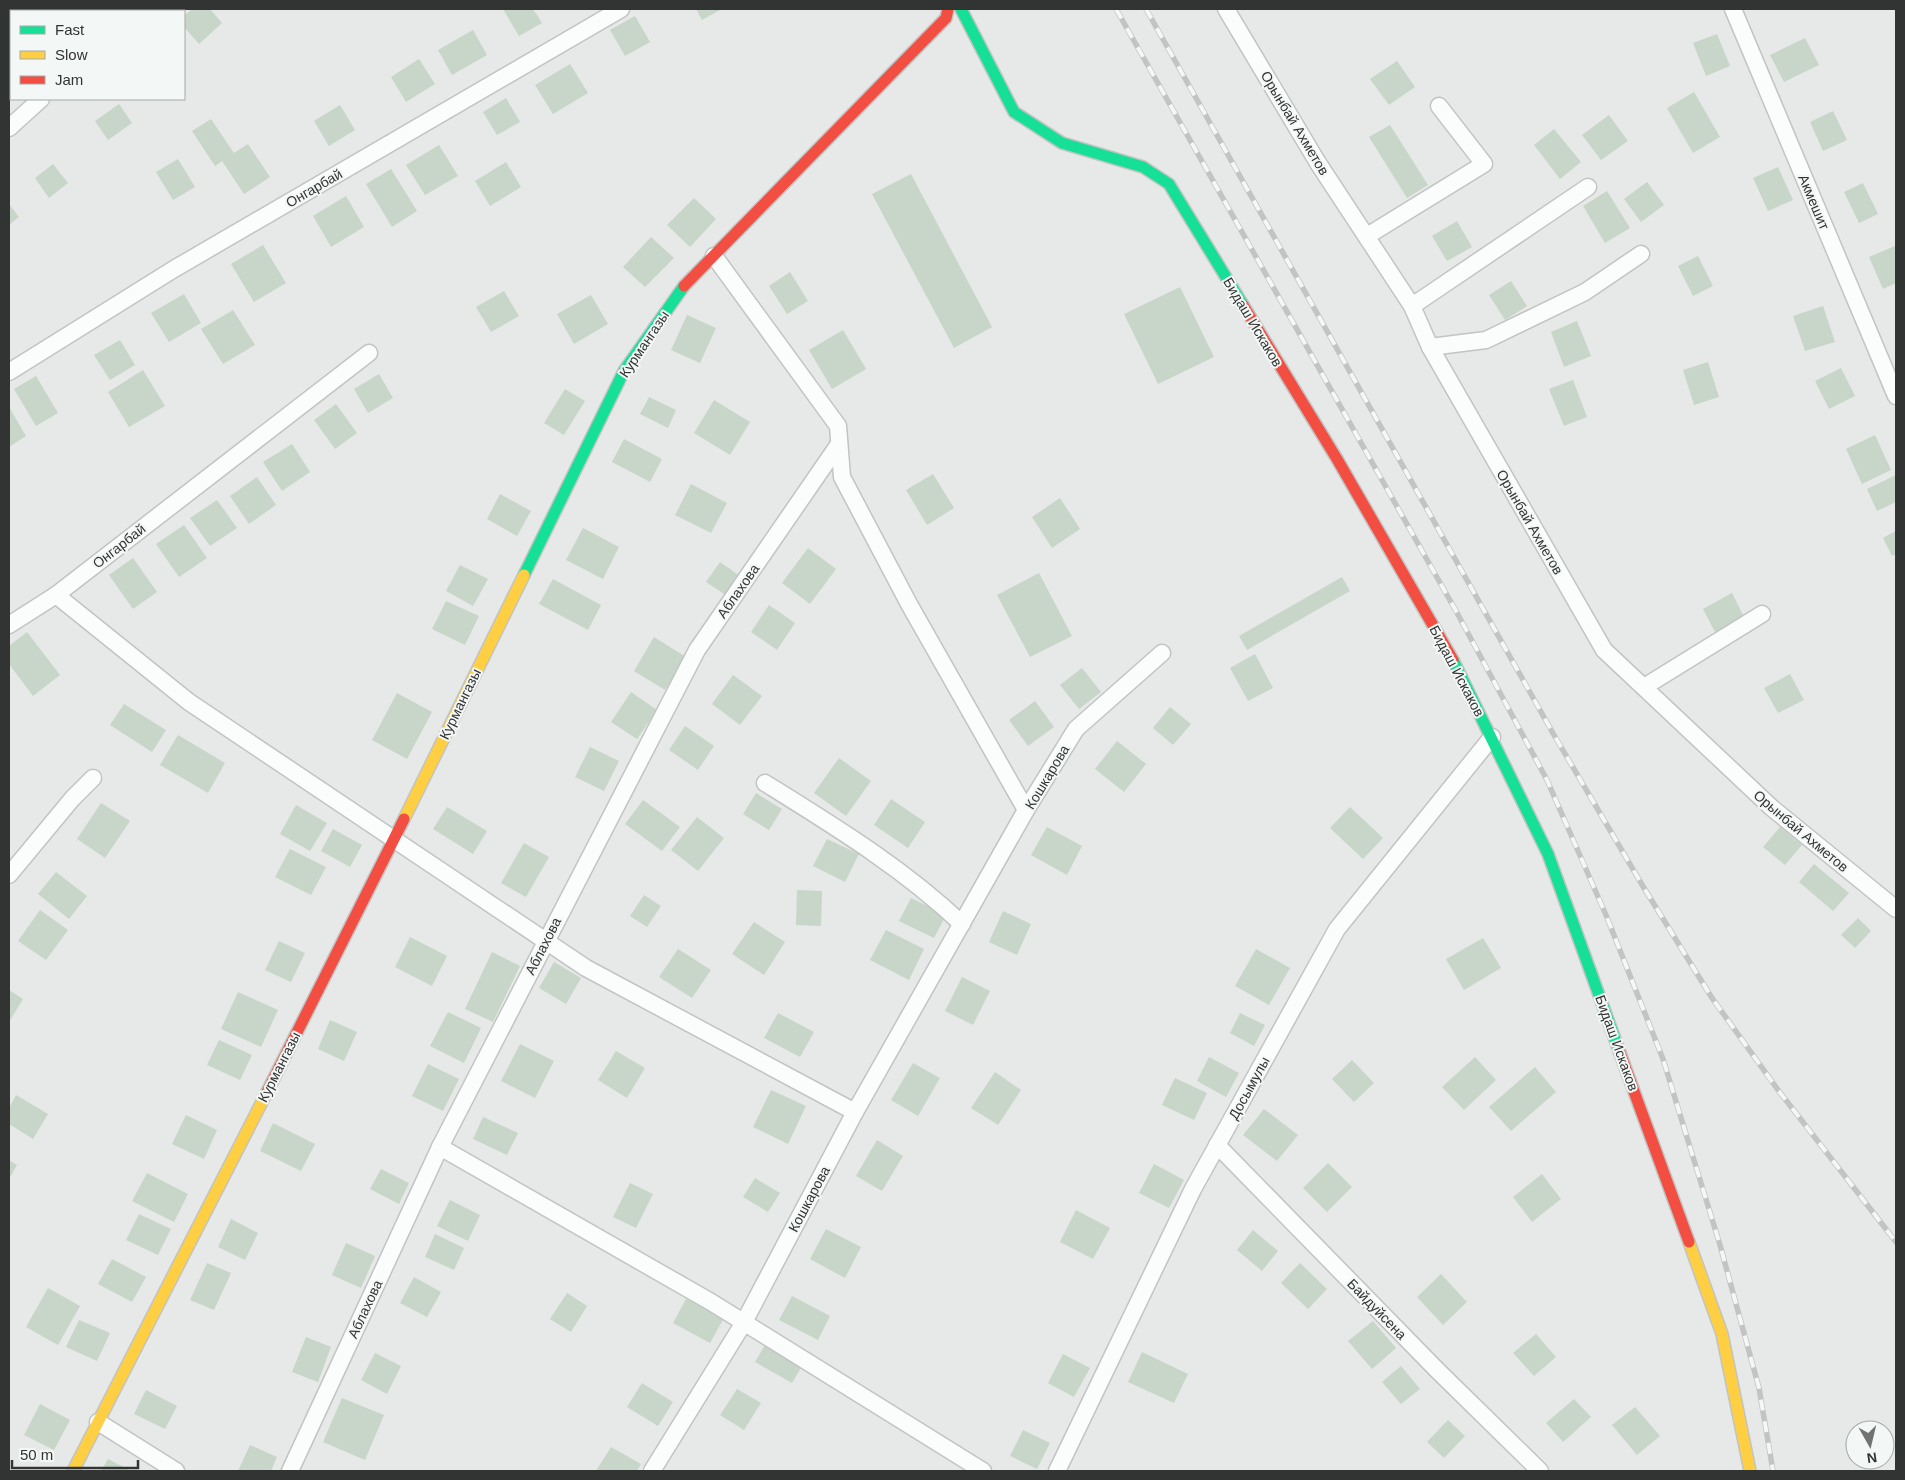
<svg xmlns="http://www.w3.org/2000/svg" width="1905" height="1480" viewBox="0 0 1905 1480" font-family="Helvetica,sans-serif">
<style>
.building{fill:#c7d6c8}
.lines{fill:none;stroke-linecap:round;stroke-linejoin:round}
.street-casing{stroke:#c2c4c3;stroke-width:19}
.fast-casing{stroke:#c2c4c3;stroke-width:14}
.slow-casing{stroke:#c2c4c3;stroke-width:14}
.jam-casing{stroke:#c2c4c3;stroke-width:14}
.street{stroke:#fbfcfc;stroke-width:16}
.fast{stroke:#16e098;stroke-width:11}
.slow{stroke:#ffcf43;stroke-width:11}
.jam{stroke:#f24e42;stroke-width:11}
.rail-casing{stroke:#c2c4c3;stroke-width:5.5}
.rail{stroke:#f3f7f5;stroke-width:4;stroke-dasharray:11;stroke-linecap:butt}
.labels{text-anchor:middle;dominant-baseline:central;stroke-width:4;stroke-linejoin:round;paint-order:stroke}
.street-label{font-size:14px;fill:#323433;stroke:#f3f7f5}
</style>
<rect width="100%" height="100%" fill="#e7e9e8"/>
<g class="building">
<polygon points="192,9 210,9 222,23 199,44 184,27 184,16"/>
<polygon points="503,9 533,9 542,23 519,36"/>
<polygon points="696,9 722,9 702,20"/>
<polygon points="635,16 650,42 625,56 610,30"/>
<polygon points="473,30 487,55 452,75 438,50"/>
<polygon points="1717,34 1730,66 1706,76 1693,43"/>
<polygon points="1805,38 1819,65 1784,82 1770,55"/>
<polygon points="419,59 435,84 406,102 391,77"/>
<polygon points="1397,61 1415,87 1389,105 1370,79"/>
<polygon points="570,64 588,93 553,114 535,85"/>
<polygon points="1694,92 1720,137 1693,153 1667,108"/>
<polygon points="506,98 520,122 497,135 483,112"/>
<polygon points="119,104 132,123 108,140 95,121"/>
<polygon points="340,105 355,130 329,146 314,121"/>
<polygon points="1833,111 1847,140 1823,151 1810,122"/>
<polygon points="1609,115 1628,141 1601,160 1582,135"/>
<polygon points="211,119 234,153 248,144 270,177 244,194 222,161 215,166 192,131"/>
<polygon points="1390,125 1428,185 1407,198 1369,137"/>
<polygon points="1554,129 1581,162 1560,179 1534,145"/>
<polygon points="439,145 458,176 425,195 406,165"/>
<polygon points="178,159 195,187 173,200 156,172"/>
<polygon points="506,162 521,187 490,206 475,181"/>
<polygon points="53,164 68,183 49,198 35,178"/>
<polygon points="1778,167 1793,200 1768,211 1753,178"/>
<polygon points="391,169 417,211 392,227 366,184"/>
<polygon points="911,174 992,327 954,348 872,194"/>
<polygon points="1647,182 1664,205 1641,222 1624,199"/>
<polygon points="1863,183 1878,214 1859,223 1844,192"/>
<polygon points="1607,191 1630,228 1605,243 1583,206"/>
<polygon points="346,196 364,227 331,247 313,216"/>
<polygon points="694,198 716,219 690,247 667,225"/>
<polygon points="9,204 19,217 9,225"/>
<polygon points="1457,221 1472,247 1447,261 1432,236"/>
<polygon points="651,237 674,258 645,287 623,267"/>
<polygon points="263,245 286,283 254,302 231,264"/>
<polygon points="1895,246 1896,283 1883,289 1869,257"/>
<polygon points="1698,256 1713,286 1693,296 1678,266"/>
<polygon points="790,272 808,301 787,314 769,286"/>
<polygon points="1511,281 1527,306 1505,320 1489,295"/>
<polygon points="1180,287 1214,357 1158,384 1124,314"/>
<polygon points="504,291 519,316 491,332 476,307"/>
<polygon points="184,294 201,323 169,342 151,313"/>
<polygon points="591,295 608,324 574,344 557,314"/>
<polygon points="1823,306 1835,342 1805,351 1793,316"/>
<polygon points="233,310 255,345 223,364 201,329"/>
<polygon points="687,315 716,328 700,363 671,350"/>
<polygon points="1577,321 1591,356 1564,367 1551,332"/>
<polygon points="843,330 866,369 832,389 809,350"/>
<polygon points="120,340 135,365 110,380 94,355"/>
<polygon points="1708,362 1719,397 1694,405 1683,370"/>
<polygon points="1841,368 1855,396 1829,409 1815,381"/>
<polygon points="143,370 165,406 129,427 108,392"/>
<polygon points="379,374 393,398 368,413 354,389"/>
<polygon points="36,376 58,413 36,426 14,389"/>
<polygon points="1573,380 1587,417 1564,426 1549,389"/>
<polygon points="565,389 585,401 564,435 544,423"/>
<polygon points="649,397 676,410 668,428 640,414"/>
<polygon points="714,400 750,422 730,455 694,433"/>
<polygon points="336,404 357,433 335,449 314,420"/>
<polygon points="9,407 26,436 9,447"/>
<polygon points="1875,435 1891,470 1862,484 1846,449"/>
<polygon points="624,439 662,459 650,482 612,462"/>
<polygon points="292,444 310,472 282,491 263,462"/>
<polygon points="933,474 954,508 927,525 906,490"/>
<polygon points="1896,475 1896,502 1877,511 1867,489"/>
<polygon points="257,477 276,505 249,524 230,496"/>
<polygon points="691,484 727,503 711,533 675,515"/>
<polygon points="500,494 531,511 517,536 487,519"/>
<polygon points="1060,498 1080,529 1052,548 1032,517"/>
<polygon points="217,500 237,528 210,546 190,518"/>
<polygon points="184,525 207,558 179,577 156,544"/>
<polygon points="583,528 619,547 603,579 566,560"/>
<polygon points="1896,531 1896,554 1892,556 1883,538"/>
<polygon points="808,548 836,569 810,604 782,583"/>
<polygon points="133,558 157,592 133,609 109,575"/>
<polygon points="720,562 740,576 727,596 706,582"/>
<polygon points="460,565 488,579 473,606 446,591"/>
<polygon points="1039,573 1072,636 1030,657 997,595"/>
<polygon points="1342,577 1350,591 1247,650 1239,636"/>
<polygon points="553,579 601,605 588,630 539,604"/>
<polygon points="1732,593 1744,617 1715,632 1703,609"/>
<polygon points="446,601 479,616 465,645 432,629"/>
<polygon points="769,605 795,623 777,650 751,632"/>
<polygon points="27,632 60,675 33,696 9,664 9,646"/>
<polygon points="654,637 686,657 665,690 634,671"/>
<polygon points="1255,654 1273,688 1248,701 1230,668"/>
<polygon points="1082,668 1101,692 1079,709 1060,685"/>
<polygon points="1790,674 1804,700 1778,713 1764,688"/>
<polygon points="733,675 762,696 740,725 712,704"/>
<polygon points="631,692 657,710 637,739 611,722"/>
<polygon points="397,693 432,712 407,759 372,740"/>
<polygon points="1035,701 1054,727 1028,746 1009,720"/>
<polygon points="124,704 166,730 152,752 110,725"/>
<polygon points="1170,707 1191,724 1173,745 1153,728"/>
<polygon points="685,726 714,746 698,770 669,750"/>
<polygon points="178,735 225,763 208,793 160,765"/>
<polygon points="1117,741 1146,764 1124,792 1095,769"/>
<polygon points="590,747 619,761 604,791 575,777"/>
<polygon points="839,758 871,781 846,816 814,793"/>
<polygon points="756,793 782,809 769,830 743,814"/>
<polygon points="891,799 925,822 908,848 874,825"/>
<polygon points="643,800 680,827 662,851 625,824"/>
<polygon points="101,803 130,821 105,858 77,839"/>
<polygon points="296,805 327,823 310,851 280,834"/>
<polygon points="447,807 487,831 473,854 433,829"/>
<polygon points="1350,807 1383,838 1363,859 1330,828"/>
<polygon points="697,817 724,838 698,871 671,850"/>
<polygon points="1047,827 1082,846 1067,875 1031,855"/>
<polygon points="1780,827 1802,845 1785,865 1763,847"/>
<polygon points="333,829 362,845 350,867 321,851"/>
<polygon points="827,839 859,854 845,882 813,866"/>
<polygon points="524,843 549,857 526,897 501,883"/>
<polygon points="290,849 326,867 311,895 275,877"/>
<polygon points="1814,864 1849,893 1833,911 1799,882"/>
<polygon points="56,872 87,896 69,919 38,894"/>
<polygon points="797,890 822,891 821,926 796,925"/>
<polygon points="644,895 661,906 647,927 630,916"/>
<polygon points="911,898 946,915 934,938 899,921"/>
<polygon points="40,910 68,930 46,960 18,941"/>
<polygon points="1003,911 1031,924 1017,955 989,942"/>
<polygon points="1858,918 1871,931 1855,948 1841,935"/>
<polygon points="754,922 785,942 764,975 732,954"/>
<polygon points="886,930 924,949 909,980 870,960"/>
<polygon points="410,937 447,956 432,986 395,967"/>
<polygon points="1483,938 1501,968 1464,990 1446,959"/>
<polygon points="279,941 305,953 291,982 265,970"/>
<polygon points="678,949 711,970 692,998 659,977"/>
<polygon points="1256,949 1290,968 1269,1005 1235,986"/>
<polygon points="492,952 520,966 493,1022 465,1009"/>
<polygon points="554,962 581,978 566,1004 539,988"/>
<polygon points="962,977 990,991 973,1025 945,1011"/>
<polygon points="9,990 23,999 9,1022"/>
<polygon points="238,992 278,1010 261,1047 221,1029"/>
<polygon points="448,1012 481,1028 464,1063 430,1046"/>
<polygon points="778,1013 814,1032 800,1057 764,1038"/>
<polygon points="1240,1013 1265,1025 1254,1046 1230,1033"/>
<polygon points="330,1020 357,1032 344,1061 318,1049"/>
<polygon points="219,1040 252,1055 240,1080 207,1065"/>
<polygon points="520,1044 554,1061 535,1098 501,1081"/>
<polygon points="616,1051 645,1068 627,1098 598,1080"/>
<polygon points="1209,1057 1239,1073 1226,1097 1197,1081"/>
<polygon points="1475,1057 1496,1080 1464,1110 1442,1087"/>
<polygon points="1352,1060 1374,1083 1354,1102 1332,1079"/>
<polygon points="913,1063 940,1078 918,1116 891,1100"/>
<polygon points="428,1064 459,1079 443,1111 412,1096"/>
<polygon points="1535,1067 1556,1092 1511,1131 1489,1107"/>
<polygon points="995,1072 1021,1090 998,1125 971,1108"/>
<polygon points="1175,1078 1207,1093 1194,1120 1162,1105"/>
<polygon points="771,1090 806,1106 788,1144 753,1127"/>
<polygon points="16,1095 48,1114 33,1139 9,1124 9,1108"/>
<polygon points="1264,1109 1298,1135 1277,1161 1243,1135"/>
<polygon points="186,1115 217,1130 204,1159 172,1144"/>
<polygon points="483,1117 518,1133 507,1155 473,1139"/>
<polygon points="273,1123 315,1144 301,1171 260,1151"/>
<polygon points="877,1140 903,1156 882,1191 856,1176"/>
<polygon points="9,1160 17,1165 9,1179"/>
<polygon points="1328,1163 1352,1187 1327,1212 1303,1188"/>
<polygon points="1154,1164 1184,1180 1169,1208 1139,1193"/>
<polygon points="381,1169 409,1183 399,1204 370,1189"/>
<polygon points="147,1173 188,1194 174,1222 132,1201"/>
<polygon points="1542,1174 1561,1199 1532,1222 1513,1197"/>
<polygon points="755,1178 780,1193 768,1212 743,1197"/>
<polygon points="630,1183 653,1194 636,1228 613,1217"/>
<polygon points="450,1200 480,1215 468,1241 437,1226"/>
<polygon points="1076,1210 1110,1228 1093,1259 1060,1242"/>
<polygon points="139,1214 171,1229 158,1255 126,1240"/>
<polygon points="231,1219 258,1233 245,1260 218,1247"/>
<polygon points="826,1229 861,1247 845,1278 810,1259"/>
<polygon points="1253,1230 1278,1251 1262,1271 1237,1250"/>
<polygon points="435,1234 464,1248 454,1270 425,1257"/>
<polygon points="346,1243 375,1256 361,1288 332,1275"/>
<polygon points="112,1259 146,1277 132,1302 98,1284"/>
<polygon points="207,1263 231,1273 214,1310 190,1300"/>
<polygon points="1300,1263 1327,1289 1308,1309 1281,1283"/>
<polygon points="1441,1274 1467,1302 1443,1325 1417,1297"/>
<polygon points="414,1277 441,1292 427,1317 400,1303"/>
<polygon points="48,1288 80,1306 58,1345 26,1327"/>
<polygon points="567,1293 587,1306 571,1332 550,1319"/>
<polygon points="792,1296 830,1316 818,1340 779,1320"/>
<polygon points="686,1299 724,1318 710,1343 673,1323"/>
<polygon points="79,1320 110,1333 97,1361 66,1347"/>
<polygon points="1373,1321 1396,1348 1372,1369 1348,1341"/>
<polygon points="1536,1334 1556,1357 1534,1376 1513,1353"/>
<polygon points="306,1337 331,1347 318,1382 292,1372"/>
<polygon points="765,1345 802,1366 792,1383 755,1362"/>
<polygon points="1142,1352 1188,1374 1174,1403 1128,1382"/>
<polygon points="375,1353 401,1366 387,1394 361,1380"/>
<polygon points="1063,1354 1090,1368 1074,1397 1048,1383"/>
<polygon points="1401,1366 1420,1389 1401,1404 1382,1382"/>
<polygon points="642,1383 673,1402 658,1426 627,1407"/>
<polygon points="737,1389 761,1403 744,1430 720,1415"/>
<polygon points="146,1390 177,1406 165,1429 134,1414"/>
<polygon points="342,1398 384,1415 365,1460 323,1442"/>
<polygon points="1574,1399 1591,1417 1563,1442 1546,1423"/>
<polygon points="40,1404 70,1420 54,1450 24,1435"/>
<polygon points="1635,1407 1660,1436 1637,1455 1612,1425"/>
<polygon points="1448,1420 1465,1436 1444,1458 1427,1442"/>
<polygon points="1023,1430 1050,1443 1037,1469 1010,1456"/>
<polygon points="250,1445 277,1457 271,1471 238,1471"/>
<polygon points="611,1447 641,1464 637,1471 596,1471"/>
<polygon points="108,1459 131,1471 101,1471"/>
</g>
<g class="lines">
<g class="street-casing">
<g id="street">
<polyline points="1226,9 1318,163 1412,306 1430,347 1604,650 1772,808 1896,909"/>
<polyline points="1733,9 1896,396"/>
<polyline points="140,11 143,9"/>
<polyline points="9,128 41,99"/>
<polyline points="1367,236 1484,164 1439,106"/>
<polyline points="714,256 838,426 842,477 909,604 1026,810"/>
<polyline points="1412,306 1588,187"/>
<polyline points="1430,347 1486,340 1585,292 1641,254"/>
<polyline points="9,372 174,269 621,9"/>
<polyline points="56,595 189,702 586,968 855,1112"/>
<polyline points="9,625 56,595 369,353"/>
<polyline points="1644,687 1762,614"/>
<path d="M765,783C834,826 903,868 962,924"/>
<polyline points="9,875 72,799 93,778"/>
<polyline points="1217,1145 1437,1370 1540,1471"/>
<polyline points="440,1147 711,1302 983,1471"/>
<polyline points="98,1422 176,1471"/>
<polyline points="290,1471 440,1147 697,650 839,444"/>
<polyline points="652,1471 743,1324 855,1112 1026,810 1076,729 1162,653"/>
<polyline points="1057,1471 1193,1189 1337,929 1492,737"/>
</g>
</g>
<g class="fast-casing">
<g id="fast">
<polyline points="961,9 1014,112 1062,143 1143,167 1169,184 1243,305"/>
<polyline points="524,575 624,371 684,286"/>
<polyline points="1453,660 1548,854 1620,1053"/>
</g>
</g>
<g class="slow-casing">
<g id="slow">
<polyline points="404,819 524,575"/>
<polyline points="1689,1242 1722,1334 1750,1471"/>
<polyline points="73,1471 266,1094"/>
</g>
</g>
<g class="jam-casing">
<g id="jam">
<polyline points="684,286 946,18 948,9"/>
<polyline points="1243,305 1337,459 1453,660"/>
<polyline points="1620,1053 1689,1242"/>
<polyline points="266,1094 404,819"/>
</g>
</g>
<use href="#street" class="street"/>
<use href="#fast" class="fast"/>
<use href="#slow" class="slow"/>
<use href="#jam" class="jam"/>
<g class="rail-casing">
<g id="rail">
<polyline points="1116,9 1456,611 1547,780 1606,915 1663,1059 1720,1245 1759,1388 1773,1471"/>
<polyline points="1146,9 1554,735 1644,888 1712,998 1778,1090 1896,1242"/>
</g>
</g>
<use href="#rail" class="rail"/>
</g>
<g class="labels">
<g class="street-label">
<text transform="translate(1295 123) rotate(59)">Орынбай Ахметов</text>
<text transform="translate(314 188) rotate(-30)">Онгарбай</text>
<text transform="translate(1814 202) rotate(67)">Акмешит</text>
<text transform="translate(1253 322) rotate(59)">Бидаш Искаков</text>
<text transform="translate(644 344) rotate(-56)">Курмангазы</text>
<text transform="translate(1530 522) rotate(60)">Орынбай Ахметов</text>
<text transform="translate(119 546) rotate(-38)">Онгарбай</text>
<text transform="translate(738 591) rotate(-55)">Аблахова</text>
<text transform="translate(1457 671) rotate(62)">Бидаш Искаков</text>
<text transform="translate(460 704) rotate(-64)">Курмангазы</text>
<text transform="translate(1047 777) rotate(-59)">Кошкарова</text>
<text transform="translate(1801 831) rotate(40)">Орынбай Ахметов</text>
<text transform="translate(543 946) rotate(-63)">Аблахова</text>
<text transform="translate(1617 1043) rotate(70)">Бидаш Искаков</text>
<text transform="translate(279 1067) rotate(-63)">Курмангазы</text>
<text transform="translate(1249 1088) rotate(-61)">Досымулы</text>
<text transform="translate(809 1199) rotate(-62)">Кошкарова</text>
<text transform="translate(365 1309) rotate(-65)">Аблахова</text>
<text transform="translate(1377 1309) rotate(46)">Байдуйсена</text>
</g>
</g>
<rect width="1905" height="1480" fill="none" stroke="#323433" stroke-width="20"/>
<rect x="10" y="10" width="175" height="90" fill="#f3f7f5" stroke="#a6a9a7"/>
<rect x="20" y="26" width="25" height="8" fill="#16e098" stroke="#a6a9a7"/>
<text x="55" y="35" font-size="15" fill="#323433">Fast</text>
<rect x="20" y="51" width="25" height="8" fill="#ffcf43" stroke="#a6a9a7"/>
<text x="55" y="60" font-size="15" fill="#323433">Slow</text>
<rect x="20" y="76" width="25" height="8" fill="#f24e42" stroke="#a6a9a7"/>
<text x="55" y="85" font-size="15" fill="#323433">Jam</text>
<g transform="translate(1870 1445) rotate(172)"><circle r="24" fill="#f3f7f5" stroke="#a6a9a7"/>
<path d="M0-4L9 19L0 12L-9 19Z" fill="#717372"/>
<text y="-8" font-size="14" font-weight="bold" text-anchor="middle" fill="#323433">N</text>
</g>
<path d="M12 1460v8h126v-8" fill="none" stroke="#323433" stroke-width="2.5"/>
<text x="20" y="1460" font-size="15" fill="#323433" stroke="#f3f7f5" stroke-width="4" paint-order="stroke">50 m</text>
</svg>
